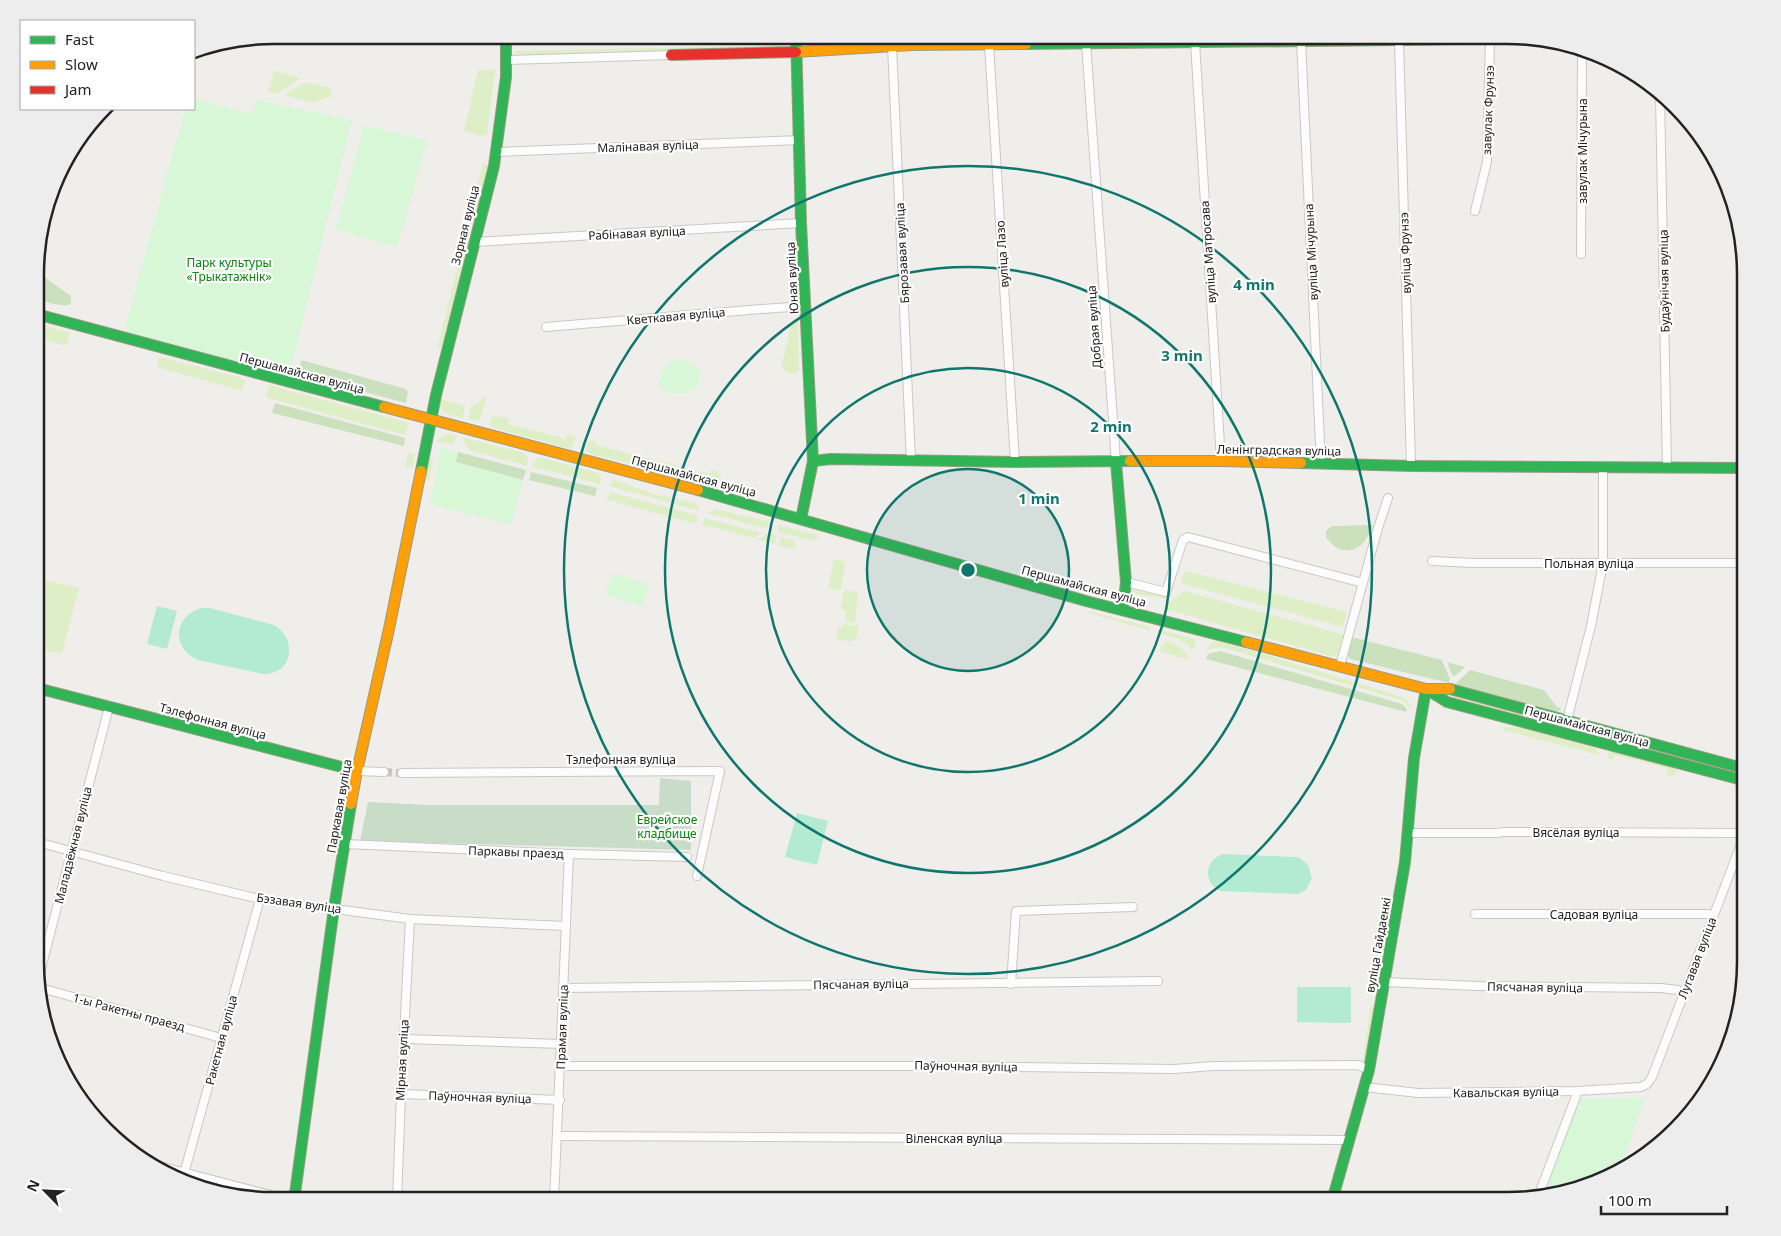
<svg xmlns="http://www.w3.org/2000/svg" width="1781" height="1236" viewBox="0 0 1781 1236" font-family="'Noto Sans',sans-serif">
<style>
.grass{fill:#deefc7}
.forest{fill:#cbe1be}
.cemetery{fill:#c8dcc8}
.park{fill:#d7f7d7}
.pitch{fill:#b2ebd2}
.lines{fill:none;stroke-linecap:round;stroke-linejoin:round}
.street-tunnel{stroke:#c7c5c3;stroke-width:8;stroke-dasharray:8 4;stroke-linecap:butt}
.street-casing{stroke:#c9c8c7;stroke-width:10}
.fast-casing{stroke:#9a9c81;stroke-width:12}
.slow-casing{stroke:#9a9c81;stroke-width:12}
.jam-casing{stroke:#9a9c81;stroke-width:12}
.street{stroke:#fdfcfc;stroke-width:8}
.fast{stroke:#30b455;stroke-width:10}
.slow{stroke:#ff9f0a;stroke-width:10}
.jam{stroke:#e5322d;stroke-width:10}
.ring{fill:none;stroke:#0f766e;stroke-width:2.5}
.labels{text-anchor:middle;dominant-baseline:central;stroke-width:4.5;stroke-linejoin:round;paint-order:stroke}
.street-label{font-size:12px;fill:#222;stroke:#fff}
.park-label{font-size:12px;fill:#028909;stroke:#fff}
.rim{fill:none;stroke:#222;stroke-width:2.5}
.centre{fill:#0f766e;stroke:#fff;stroke-width:2.5}
.ring-label{font-size:15px;text-anchor:middle;font-weight:bold;fill:#0f766e;stroke:#fff;stroke-width:4.5;stroke-linejoin:round;paint-order:stroke}
</style>
<rect width="100%" height="100%" fill="#f0eeeb"/>
<g class="grass">
<polygon points="881,40 882,43 812,45 812,42 813,41"/>
<polygon points="782,45 782,50 521,56 515,54 515,51"/>
<polygon points="493,69 495,70 487,135 480,136 464,131 478,70"/>
<polygon points="274,71 300,78 277,94 268,92"/>
<polygon points="305,82 332,89 331,96 313,103 285,95"/>
<polygon points="483,163 488,165 445,341 441,347 437,349"/>
<polygon points="792,321 798,321 799,371 794,374 787,372 781,368"/>
<polygon points="37,324 70,333 66,346 37,338"/>
<polygon points="159,357 242,378 245,382 242,391 157,367"/>
<polygon points="269,385 409,423 405,435 268,398 266,395"/>
<polygon points="487,396 481,418 477,421 468,419 471,406"/>
<path d="M441,399L465,406L463,418C452,415 436,414 441,399Z"/>
<polygon points="492,416 509,418 508,424 566,439 567,434 575,436 575,441 571,449 493,428 489,424"/>
<polygon points="448,433 458,436 452,445 435,441"/>
<polygon points="462,437 524,453 528,458 527,466 469,450"/>
<path d="M592,440L596,441V445L710,474L711,470L717,471L725,483H712L590,454L586,451C585,446 587,443 592,440Z"/>
<polygon points="408,453 415,454 413,465 405,469"/>
<polygon points="539,457 598,473 601,478 601,484 534,467 532,465"/>
<polygon points="427,458 433,459 429,481 423,478"/>
<polygon points="615,480 654,494 695,503 698,506 699,511 609,486"/>
<polygon points="610,492 696,515 698,518 696,524 608,500 607,499"/>
<polygon points="715,509 719,510 770,522 768,527 763,528 708,513"/>
<polygon points="705,518 762,533 753,538 702,525"/>
<polygon points="778,525 819,535 818,538 812,541 778,532"/>
<polygon points="769,533 777,535 775,544 758,540"/>
<polygon points="781,537 794,540 796,550 778,545"/>
<polygon points="834,559 845,562 841,590 828,589"/>
<polygon points="1185,571 1347,612 1343,627 1180,583"/>
<polygon points="37,578 79,588 62,654 45,650 40,668 37,669"/>
<polygon points="1173,586 1174,586 1170,597 1167,599 1130,593 1135,588 1167,596"/>
<polygon points="844,590 858,592 855,623 845,622 846,611 841,609"/>
<polygon points="1184,591 1345,635 1339,654 1334,657 1165,609 1166,605"/>
<polygon points="1089,611 1150,627 1150,629 1149,630 1088,613"/>
<polygon points="843,624 858,626 857,638 850,642 836,639 838,627 842,628"/>
<polygon points="1158,629 1192,638 1195,641 1196,647 1192,649 1179,639 1157,632"/>
<polygon points="1169,641 1180,647 1190,658 1187,659 1161,652 1160,648 1165,642"/>
<polygon points="1216,641 1271,656 1399,696 1407,700 1413,709 1410,708 1404,701 1221,647 1206,650 1212,642"/>
<polygon points="1453,696 1739,773 1738,776 1452,699"/>
<polygon points="1503,727 1524,728 1595,748 1599,755 1503,730"/>
<polygon points="1611,750 1675,766 1676,773 1673,776 1666,775 1667,768 1614,755 1613,760 1606,758"/>
<polygon points="1371,1006 1374,1006 1367,1054 1366,1061 1362,1063"/>
</g>
<g class="forest">
<path d="M37,272L71,296V303L69,305C59,306 44,303 37,296Z"/>
<polygon points="301,360 406,389 408,392 406,403 301,375 299,373"/>
<polygon points="275,403 405,438 404,446 272,413"/>
<polygon points="458,452 526,470 523,480 455,462"/>
<polygon points="531,472 597,488 595,496 529,480"/>
<path d="M1373,525C1368,540 1357,555 1339,549C1334,547 1330,541 1326,538V531L1332,526Z"/>
<polygon points="1351,637 1442,660 1450,679 1449,683 1350,659 1347,654"/>
<polygon points="1220,651 1402,704 1407,709 1406,712 1206,659 1208,654"/>
<polygon points="1447,662 1465,667 1455,676 1452,675"/>
<polygon points="1470,670 1544,690 1557,707 1562,709 1555,713 1456,685 1458,681"/>
</g>
<polygon class="cemetery" points="660,778 691,781 691,850 360,841 368,802 427,805 659,805"/>
<g class="park">
<polygon points="194,99 251,114 256,100 352,120 289,376 124,332 185,109 194,109"/>
<polygon points="364,125 427,141 397,247 336,230"/>
<path d="M678,359C689,360 695,365 701,373L698,387C686,395 666,397 658,384C662,372 665,363 678,359Z"/>
<polygon points="441,448 458,452 456,462 523,480 511,525 430,504"/>
<polygon points="613,573 649,585 642,606 605,595"/>
<polygon points="1645,1098 1620,1170 1613,1176 1545,1192 1578,1099"/>
</g>
<g class="pitch">
<polygon points="157,606 177,611 167,649 147,644"/>
<path d="M201,608H210L274,625C298,639 293,675 263,674L198,660C171,648 173,617 201,608Z"/>
<polygon points="797,813 828,821 817,865 785,857"/>
<path d="M1223,854L1297,857L1301,859L1308,865L1312,878L1306,890L1298,894L1220,891C1202,881 1205,860 1223,854Z"/>
<polygon points="1297,987 1351,987 1351,1023 1297,1022"/>
</g>
<g class="lines">
<polyline class="street-tunnel" points="384,772 402,773"/>
<g class="street-casing">
<g id="street">
<polyline points="1399,40 1411,466"/>
<polyline points="1301,41 1321,464"/>
<polyline points="1195,42 1221,461"/>
<polyline points="1086,43 1116,462"/>
<polyline points="989,45 1015,462"/>
<polyline points="892,46 911,461"/>
<polyline points="507,60 671,55"/>
<polyline points="1660,94 1667,468"/>
<polyline points="496,152 800,140"/>
<polyline points="1475,211 1487,162 1490,38"/>
<polyline points="474,242 801,223"/>
<polyline points="1581,254 1582,47"/>
<polyline points="1745,255 1746,316"/>
<polyline points="546,327 761,309 806,306"/>
<polyline points="1432,561 1473,563 1746,563"/>
<polyline points="1126,582 1166,592 1183,540 1188,537 1363,583"/>
<polyline points="1340,666 1378,528 1388,498"/>
<polyline points="1567,720 1591,626 1603,563 1603,466"/>
<polyline points="357,771 384,772"/>
<polyline points="402,773 720,771 697,876"/>
<polyline points="1408,833 1497,833 1504,832 1745,833"/>
<polyline points="37,842 163,876 260,899 410,919 566,926"/>
<polyline points="345,844 569,854 687,857"/>
<polyline points="1475,914 1708,914 1713,916"/>
<polyline points="1384,982 1478,986 1661,988 1678,990 1684,995"/>
<polyline points="37,984 109,707"/>
<polyline points="1011,984 1016,911 1133,907"/>
<polyline points="37,987 221,1038"/>
<polyline points="564,988 1158,981"/>
<polyline points="404,1039 562,1044"/>
<polyline points="561,1066 930,1066 1174,1069 1213,1066 1358,1065 1369,1070"/>
<polyline points="1364,1087 1418,1093 1578,1091 1641,1087 1647,1084 1652,1077 1746,831"/>
<polyline points="401,1094 560,1100"/>
<polyline points="558,1136 1350,1140"/>
<polyline points="152,1164 293,1201"/>
<polyline points="182,1181 260,899"/>
<polyline points="1539,1194 1578,1091"/>
<polyline points="296,1201 310,1201"/>
<polyline points="397,1201 401,1094 410,919"/>
<polyline points="554,1201 569,854"/>
</g>
</g>
<g class="fast-casing">
<g id="fast">
<polyline points="796,35 801,223 813,461 801,519"/>
<polyline points="1026,44 1398,40"/>
<polyline points="37,312 40,315 384,407"/>
<polyline points="813,461 831,459 1015,462 1130,461"/>
<polyline points="1116,462 1126,582 1123,610"/>
<polyline points="1301,463 1411,466 1746,468"/>
<polyline points="421,471 436,395 494,166 506,77 506,35"/>
<polyline points="698,490 1086,601 1246,642"/>
<polyline points="37,688 357,771"/>
<polyline points="1426,689 1447,702 1746,781"/>
<polyline points="1450,689 1746,769"/>
<polyline points="294,1201 334,908 351,804"/>
<polyline points="1332,1201 1369,1070 1405,862 1414,758 1426,689"/>
</g>
</g>
<g class="slow-casing">
<g id="slow">
<polyline points="796,52 912,45 1026,44"/>
<polyline points="384,407 698,490"/>
<polyline points="1130,461 1221,461 1301,463"/>
<polyline points="1246,642 1426,689 1450,689"/>
<polyline points="351,804 357,771 389,629 421,471"/>
</g>
</g>
<g class="jam-casing">
<g id="jam">
<polyline points="1398,40 1533,38"/>
<polyline points="671,55 796,52"/>
</g>
</g>
<use href="#street" class="street"/>
<use href="#fast" class="fast"/>
<use href="#slow" class="slow"/>
<use href="#jam" class="jam"/>
</g>
<circle cx="968" cy="570" r="101" fill="#0f766e" fill-opacity=".12"/>
<g class="ring">
<circle cx="968" cy="570" r="101"/>
<circle cx="968" cy="570" r="202"/>
<circle cx="968" cy="570" r="303"/>
<circle cx="968" cy="570" r="404"/>
</g>
<g class="labels">
<g class="street-label">
<text transform="translate(1488 110) rotate(-88)">завулак Фрунзэ</text>
<text transform="translate(648 146) rotate(-2)">Малінавая вуліца</text>
<text transform="translate(1582 151) rotate(-90)">завулак Мічурына</text>
<text transform="translate(465 225) rotate(-76)">Зорная вуліца</text>
<text transform="translate(637 233) rotate(-3)">Рабінавая вуліца</text>
<text transform="translate(1208 252) rotate(-94)">вуліца Матросава</text>
<text transform="translate(1311 252) rotate(-93)">вуліца Мічурына</text>
<text transform="translate(902 253) rotate(-93)">Бярозавая вуліца</text>
<text transform="translate(1405 253) rotate(-92)">вуліца Фрунзэ</text>
<text transform="translate(1002 254) rotate(-94)">вуліца Лазо</text>
<text transform="translate(792 278) rotate(-93)">Юная вуліца</text>
<text transform="translate(1664 281) rotate(-91)">Будаўнічая вуліца</text>
<text transform="translate(676 316) rotate(-5)">Кветкавая вуліца</text>
<text transform="translate(1094 327) rotate(-94)">Добрая вуліца</text>
<text transform="translate(302 373) rotate(15)">Першамайская вуліца</text>
<text transform="translate(1279 450) rotate(1)">Ленінградская вуліца</text>
<text transform="translate(694 476) rotate(15)">Першамайская вуліца</text>
<text x="1589" y="563">Польная вуліца</text>
<text transform="translate(1084 586) rotate(15)">Першамайская вуліца</text>
<text transform="translate(213 721) rotate(15)">Тэлефонная вуліца</text>
<text transform="translate(1587 726) rotate(15)">Першамайская вуліца</text>
<text x="621" y="759">Тэлефонная вуліца</text>
<text transform="translate(339 806) rotate(-80)">Паркавая вуліца</text>
<text x="1576" y="832">Вясёлая вуліца</text>
<text transform="translate(73 845) rotate(-76)">Маладзёжная вуліца</text>
<text transform="translate(516 852) rotate(2)">Паркавы праезд</text>
<text transform="translate(299 903) rotate(8)">Бэзавая вуліца</text>
<text x="1594" y="914">Садовая вуліца</text>
<text transform="translate(1378 945) rotate(-80)">вуліца Гайдаенкі</text>
<text transform="translate(1697 958) rotate(-69)">Лугавая вуліца</text>
<text transform="translate(861 984) rotate(-1)">Пясчаная вуліца</text>
<text transform="translate(1535 987) rotate(1)">Пясчаная вуліца</text>
<text transform="translate(129 1012) rotate(15)">1-ы Ракетны праезд</text>
<text transform="translate(562 1027) rotate(-88)">Прамая вуліца</text>
<text transform="translate(221 1040) rotate(-75)">Ракетная вуліца</text>
<text transform="translate(402 1060) rotate(-87)">Мірная вуліца</text>
<text transform="translate(966 1066) rotate(1)">Паўночная вуліца</text>
<text transform="translate(1506 1092) rotate(-1)">Кавальская вуліца</text>
<text transform="translate(480 1097) rotate(2)">Паўночная вуліца</text>
<text x="954" y="1138">Віленская вуліца</text>
</g>
<g class="park-label">
<text x="229" y="262">Парк культуры<tspan x="229" dy="14">«Трыкатажнік»</tspan></text>
<text x="667" y="819">Еврейское<tspan x="667" dy="14">кладбище</tspan></text>
</g>
</g>
<path d="M0 0H1781V1236H0ZM274 44H1507A230 230 0 0 1 1737 274V962A230 230 0 0 1 1507 1192H274A230 230 0 0 1 44 962V274A230 230 0 0 1 274 44Z" fill="#ededed" fill-rule="evenodd"/>
<path class="rim" d="M274 44H1507A230 230 0 0 1 1737 274V962A230 230 0 0 1 1507 1192H274A230 230 0 0 1 44 962V274A230 230 0 0 1 274 44Z"/>
<circle cx="968" cy="570" r="8" class="centre"/>
<g class="ring-label">
<text x="1254" y="290">4 min</text>
<text x="1182" y="361">3 min</text>
<text x="1111" y="432">2 min</text>
<text x="1039" y="504">1 min</text>
</g>
<rect x="20" y="20" width="175" height="90" fill="#ffffff" stroke="#a7a7a7"/>
<rect x="30" y="36" width="25" height="8" fill="#30b455" stroke="#a7a7a7"/>
<text x="65" y="45" font-size="15" fill="#222222">Fast</text>
<rect x="30" y="61" width="25" height="8" fill="#ff9f0a" stroke="#a7a7a7"/>
<text x="65" y="70" font-size="15" fill="#222222">Slow</text>
<rect x="30" y="86" width="25" height="8" fill="#e5322d" stroke="#a7a7a7"/>
<text x="65" y="95" font-size="15" fill="#222222">Jam</text>
<g transform="translate(45 1191) rotate(294)" stroke="#ffffff" stroke-width="4" paint-order="stroke">
<path d="M0-4L9 19L0 12L-9 19Z" fill="#222222"/>
<text y="-8" font-size="14" font-weight="bold" text-anchor="middle" fill="#222222">N</text>
</g>
<path d="M1601 1206v8h126v-8" fill="none" stroke="#222222" stroke-width="2.5"/>
<text x="1608" y="1206" font-size="15" fill="#222222" stroke="#ffffff" stroke-width="4" paint-order="stroke">100 m</text>
</svg>
